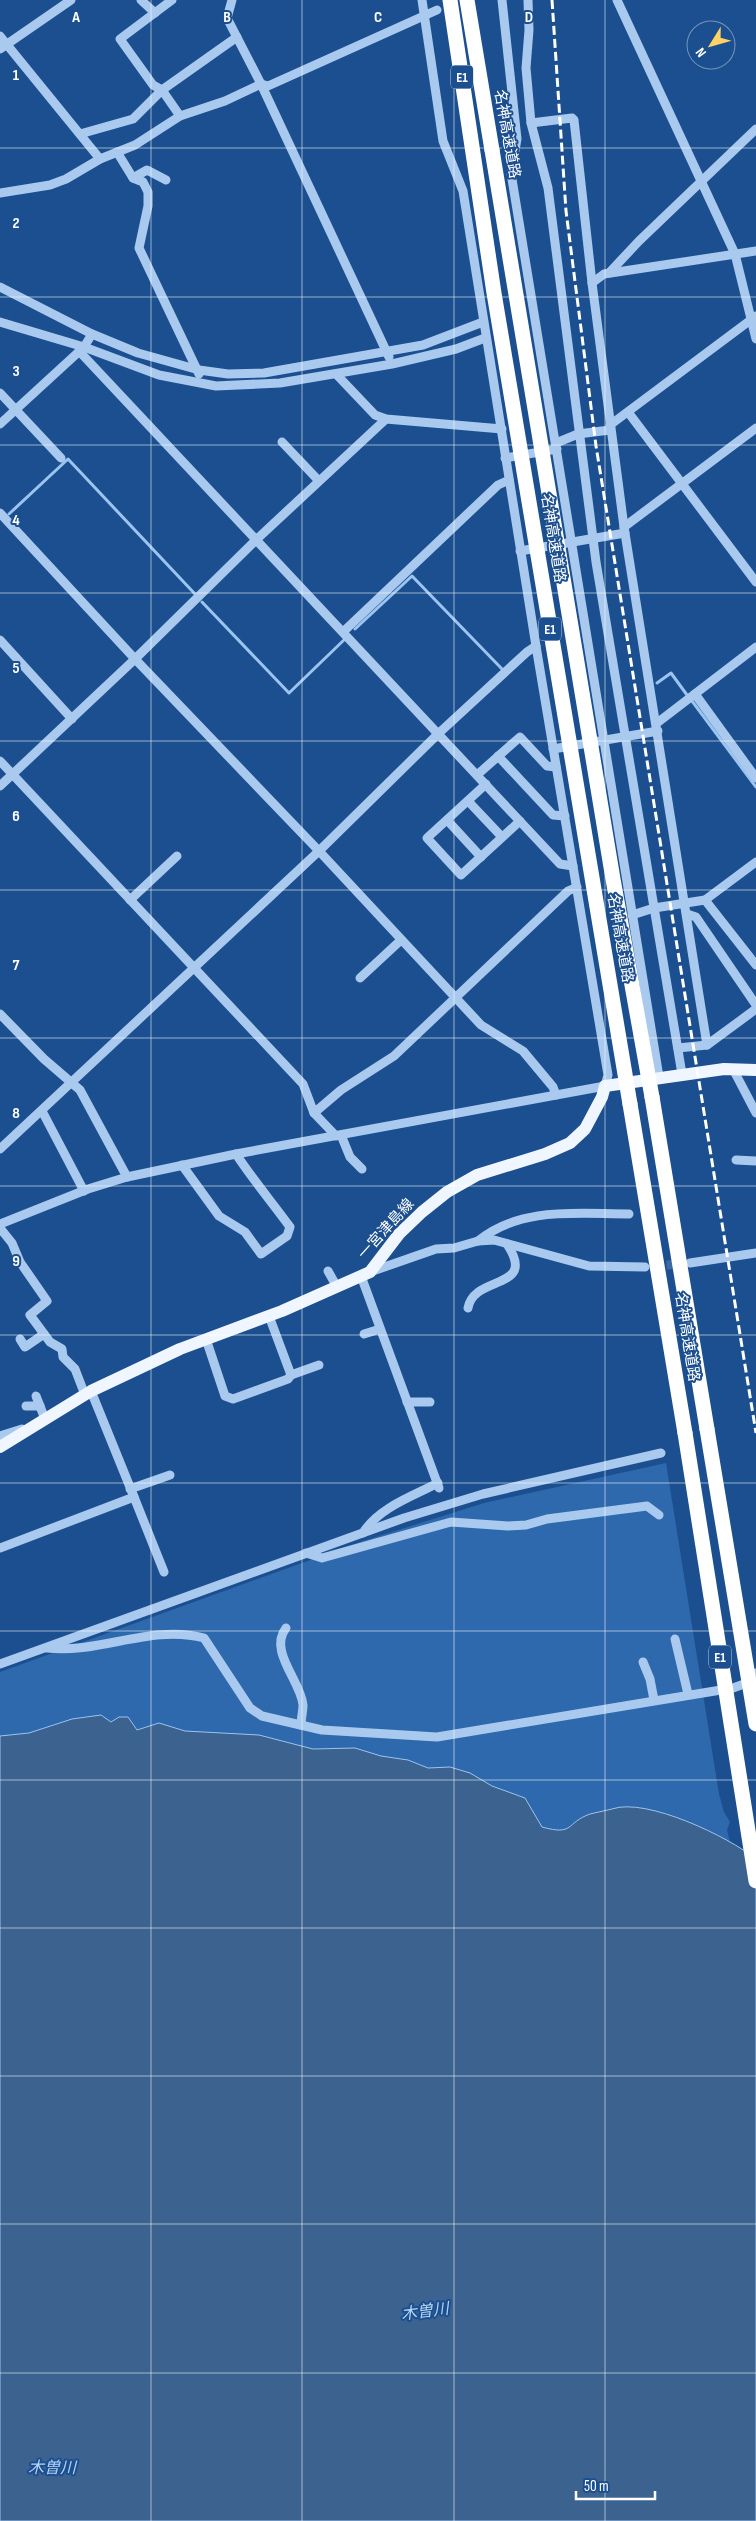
<svg xmlns="http://www.w3.org/2000/svg" width="756" height="2521" viewBox="0 0 756 2521" font-family="'Sofia Sans Condensed','Noto Sans JP',sans-serif">
<style>
.green{fill:#2e69ad}
.water{fill:#3c6290;stroke:#9cc4f0}
.lines{fill:none;stroke-linecap:round;stroke-linejoin:round}
.stream{stroke:#9cc4f0;stroke-width:3}
.minor-tunnel{stroke:#3d69a0;stroke-width:9;stroke-dasharray:9 4.5;stroke-linecap:butt}
.minor{stroke:#a9c9ee;stroke-width:9}
.major{stroke:#f0f6ff;stroke-width:12}
.highway{stroke:#fff;stroke-width:15}
.rail{stroke:#fff;stroke-width:3;stroke-dasharray:9 4;stroke-linecap:butt}
.highway-bridge{stroke:#fff;stroke-width:15}
.grid{fill:none;stroke:#fff;stroke-width:1;stroke-opacity:0.55}
.labels{text-anchor:middle;dominant-baseline:central;stroke-width:4;stroke-linejoin:round;paint-order:stroke}
.shield{fill:#1b4f8f;stroke:#bbcadd;stroke-width:1}
.shield-label{font-size:14px;font-weight:bold;fill:#fff}
.street-label{font-size:15px;fill:#fff;stroke:#1b4f8f}
.water-label{font-size:16px;font-style:italic;fill:#b5d3f5;stroke:#1b4f8f}
.grid-label{font-size:16px;text-anchor:middle;font-weight:bold;fill:#fff;stroke:#1b4f8f;stroke-width:4;stroke-linejoin:round;paint-order:stroke}
</style>
<rect width="100%" height="100%" fill="#1b4f8f"/>
<polygon class="green" points="666,1463 719,1794 724,1812 730,1822 727,1830 732,1851 580,1838 196,1733 145,1729 0,1746 0,1672 363,1541 484,1503"/>
<path class="water" d="M101,1715L111,1722L119,1717H128L137,1730L159,1723L185,1731L259,1735L313,1749L355,1748L381,1756L408,1760L428,1768L450,1767L470,1773L492,1786L525,1798L542,1827C575,1836 565,1823 590,1814C597,1812 605,1811 612,1809C646,1797 729,1837 756,1859V2521H0V1736L29,1733L72,1719Z"/>
<g class="lines">
<g class="stream">
<polyline points="9,514 68,459 195,594"/>
<polyline points="202,602 289,693 346,638"/>
<polyline points="355,629 412,576 502,669"/>
<polyline points="657,683 671,673 687,695"/>
<polyline points="692,701 756,787"/>
</g>
<polyline class="minor-tunnel" points="653,1266 683,1264"/>
<g class="minor">
<polyline points="141,0 155,13"/>
<polyline points="172,0 120,39 153,85 162,90 180,116"/>
<polyline points="232,0 227,18 261,84 389,357"/>
<path d="M502,0L517,139L511,173C563,474 609,776 659,1077"/>
<polyline points="528,0 529,30 526,68 531,123 548,188 596,562 682,1074"/>
<polyline points="617,0 735,254 756,339"/>
<polyline points="0,36 100,159"/>
<polyline points="0,49 71,0"/>
<polyline points="531,123 572,118 574,120 592,283"/>
<polyline points="80,134 133,119 162,90 237,37"/>
<polyline points="117,152 133,178 143,182 148,192 148,206 139,248 199,374"/>
<polyline points="133,178 147,170 166,180"/>
<polyline points="0,193 50,185 66,179 100,159 135,145 180,116 225,101 261,84 268,86 437,10"/>
<polyline points="756,251 604,274 592,283 624,527 707,1045 756,1009"/>
<polyline points="609,273 639,241 756,129"/>
<polyline points="0,287 92,334 138,353 199,370 228,374 264,373 423,345 483,322"/>
<polyline points="0,322 84,347 159,375 216,386 280,383 392,364 456,349 485,338"/>
<polyline points="79,351 560,864 573,866"/>
<polyline points="336,374 375,415 386,419 502,429"/>
<polyline points="0,393 61,458"/>
<polyline points="628,412 756,582"/>
<polyline points="0,424 84,347 92,334"/>
<polyline points="610,425 756,316"/>
<polyline points="282,442 319,481"/>
<polyline points="556,443 578,434 610,430"/>
<polyline points="505,458 557,449"/>
<polyline points="0,513 135,659 319,851 481,1025 523,1051 553,1087 556,1095"/>
<polyline points="624,527 756,428"/>
<polyline points="520,551 625,533"/>
<polyline points="343,632 498,485 509,480"/>
<polyline points="0,640 72,719"/>
<polyline points="695,694 756,778"/>
<polyline points="657,723 756,647"/>
<polyline points="553,749 658,731"/>
<polyline points="498,756 553,815 565,816"/>
<polyline points="0,761 303,1084 314,1113 336,1136"/>
<polyline points="477,775 520,737 547,766 556,767"/>
<polyline points="486,784 427,838 461,875 520,821"/>
<polyline points="0,786 135,659 257,539 386,419"/>
<polyline points="468,801 502,837"/>
<polyline points="447,820 481,857"/>
<polyline points="130,900 177,856"/>
<polyline points="705,900 756,965"/>
<polyline points="687,914 696,917 756,1005"/>
<polyline points="632,915 654,908 705,900 756,862"/>
<polyline points="360,978 401,940"/>
<polyline points="0,1014 44,1059 80,1090 127,1177"/>
<polyline points="678,1048 707,1045"/>
<polyline points="733,1069 756,1113"/>
<polyline points="42,1111 84,1191"/>
<polyline points="314,1113 341,1090 394,1056 568,891 577,887"/>
<polyline points="341,1135 350,1157 362,1169"/>
<polyline points="0,1149 319,851 439,733 527,652 536,646"/>
<polyline points="736,1160 756,1161"/>
<path d="M182,1165L219,1216L245,1232L261,1254L287,1236L290,1227C272,1202 253,1180 236,1154"/>
<polyline points="0,1224 88,1189 127,1177 236,1154 605,1086 608,1075 536,646 463,191 443,141 422,0"/>
<polyline points="0,1228 12,1243 20,1262 47,1301 30,1315 50,1342 62,1349 63,1357 75,1369 85,1395"/>
<path d="M478,1241C521,1206 577,1214 629,1214"/>
<polyline points="690,1263 756,1253"/>
<polyline points="328,1271 337,1287"/>
<polyline points="370,1272 436,1249 454,1248 478,1241 494,1240 589,1266 645,1267"/>
<polyline points="361,1276 439,1488"/>
<path d="M468,1308C474,1274 538,1291 507,1244"/>
<polyline points="364,1334 380,1329"/>
<polyline points="20,1339 25,1347 44,1334"/>
<polyline points="206,1339 225,1396 233,1399 288,1379 291,1375 269,1316"/>
<polyline points="291,1375 319,1365"/>
<polyline points="36,1396 45,1419"/>
<polyline points="407,1402 430,1402"/>
<polyline points="26,1406 40,1406"/>
<polyline points="0,1436 22,1429"/>
<polyline points="130,1489 170,1475"/>
<polyline points="134,1497 164,1572"/>
<path d="M363,1533C378,1508 413,1496 438,1483"/>
<polyline points="0,1548 134,1497 91,1391"/>
<polyline points="306,1553 322,1558 451,1522 508,1526 526,1525 547,1519 647,1506 659,1515"/>
<path d="M286,1628C268,1651 301,1681 303,1705C303,1711 301,1719 301,1725"/>
<polyline points="675,1639 688,1694"/>
<path d="M47,1648C100,1654 151,1624 204,1638L250,1708L262,1716L322,1730L437,1737L733,1688L744,1684L756,1673"/>
<polyline points="643,1662 650,1679 654,1700"/>
<polyline points="0,1664 404,1518 483,1494 661,1453"/>
</g>
<polyline class="major" points="0,1447 91,1391 180,1349 282,1311 370,1272 399,1234 422,1212 447,1192 477,1175 545,1154 570,1143 585,1129 602,1097 605,1086 724,1069 756,1070"/>
<g class="highway">
<polyline points="467,0 492,150"/>
<polyline points="652,1097 707,1429"/>
<polyline points="630,1104 685,1433"/>
</g>
<polyline class="rail" points="552,0 566,211 596,446 756,1433"/>
<g class="highway-bridge">
<polyline points="450,0 494,293 630,1104"/>
<polyline points="492,150 613,879 652,1097"/>
<polyline points="707,1429 756,1724"/>
<polyline points="685,1433 756,1881"/>
</g>
</g>
<path class="grid" d="M151,0V2521M302,0V2521M454,0V2521M605,0V2521M0,148H756M0,297H756M0,445H756M0,593H756M0,741H756M0,890H756M0,1038H756M0,1186H756M0,1335H756M0,1483H756M0,1631H756M0,1780H756M0,1928H756M0,2076H756M0,2224H756M0,2373H756"/>
<g class="labels">
<g class="shield">
<rect x="451" y="65.5" width="22" height="23" rx="4"/>
<rect x="539" y="617.5" width="22" height="23" rx="4"/>
<rect x="709" y="1645.5" width="22" height="23" rx="4"/>
</g>
<g class="shield-label">
<text x="462" y="77">E1</text>
<text x="550" y="629">E1</text>
<text x="720" y="1657">E1</text>
</g>
<g class="street-label">
<text transform="translate(507 134) rotate(80)">名神高速道路</text>
<text transform="translate(553 538) rotate(81)">名神高速道路</text>
<text transform="translate(620 938) rotate(80)">名神高速道路</text>
<text transform="translate(386 1229) rotate(-48)">一宮津島線</text>
<text transform="translate(687 1337) rotate(81)">名神高速道路</text>
</g>
<g class="water-label">
<text transform="translate(425 2312) rotate(-7)">木曽川</text>
<text x="52" y="2468">木曽川</text>
</g>
</g>
<g class="grid-label">
<text x="76" y="22">A</text>
<text x="227" y="22">B</text>
<text x="378" y="22">C</text>
<text x="529" y="22">D</text>
<text x="16" y="80">1</text>
<text x="16" y="228">2</text>
<text x="16" y="376">3</text>
<text x="16" y="525">4</text>
<text x="16" y="673">5</text>
<text x="16" y="821">6</text>
<text x="16" y="970">7</text>
<text x="16" y="1118">8</text>
<text x="16" y="1266">9</text>
</g>
<g transform="translate(711 45) rotate(233)"><circle r="24" fill="#1b4f8f" stroke="#7695bc"/>
<path d="M0-4L9 19L0 12L-9 19Z" fill="#ffd166"/>
<text y="-8" font-size="14" font-weight="bold" text-anchor="middle" fill="#ffffff">N</text>
</g>
<path d="M576 2491v8h79v-8" fill="none" stroke="#ffffff" stroke-width="2.5"/>
<text x="584" y="2491" font-size="15" fill="#ffffff" stroke="#1b4f8f" stroke-width="4" paint-order="stroke">50 m</text>
</svg>
